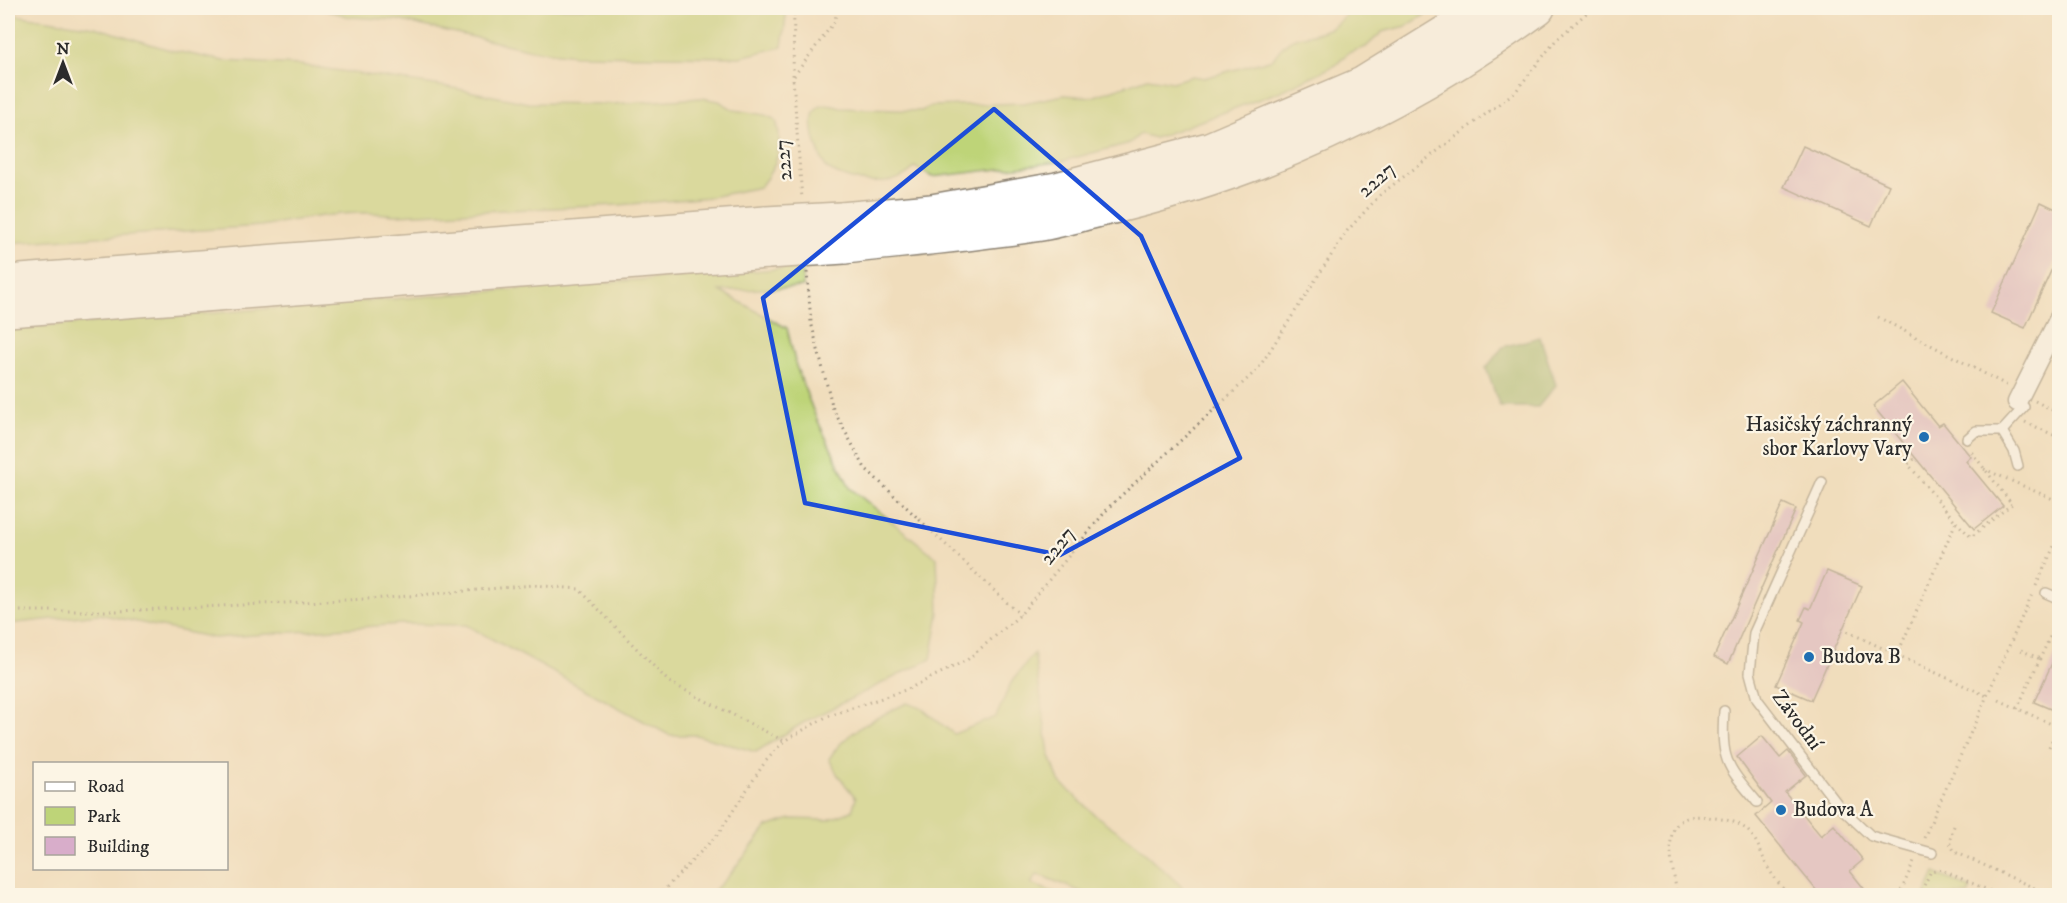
<svg xmlns="http://www.w3.org/2000/svg" width="2067" height="903" viewBox="0 0 2067 903" font-family="'IM FELL DW Pica',serif">
<style>
.green{fill:#bed478;stroke:#748052;stroke-width:1.5}
.forest{fill:#96b668;stroke:#60704a;stroke-width:1.5}
.building{fill:#d8adca}
.lines{fill:none;stroke-linecap:round;stroke-linejoin:round}
.lane-casing{stroke:#8e8474;stroke-width:12}
.street-casing{stroke:#8e8474;stroke-width:21}
.highway-casing{stroke:#8e8474;stroke-width:36}
.path{stroke:#8e8474;stroke-width:3;stroke-dasharray:1.5 4.5;stroke-linecap:butt}
.lane{stroke:#fff;stroke-width:9}
.street{stroke:#fff;stroke-width:18}
.highway{stroke:#fff;stroke-width:33}
.highway-bridge-casing{stroke:#8e8474;stroke-width:36;stroke-linecap:butt}
.highway-bridge{stroke:#fff;stroke-width:33}
.marked{fill:none;stroke:#1d4ed8;stroke-width:4.5;stroke-linejoin:round}
.poi-dot{fill:#1f6fb2;stroke:#fcf5e5;stroke-width:2}
.labels{text-anchor:middle;dominant-baseline:central;stroke-width:4.5;stroke-linejoin:round;paint-order:stroke}
.street-label{font-size:21px;fill:#2b2b2b;stroke:#fcf5e5}
.poi-label{font-size:21px;fill:#2b2b2b;stroke:#fcf5e5;text-anchor:start}
</style>
<rect width="100%" height="100%" fill="#fcf5e5"/>
<filter id="ink" filterUnits="userSpaceOnUse"><feTurbulence type="fractalNoise" baseFrequency=".0167" numOctaves="2"/><feDisplacementMap in="SourceGraphic" scale="12" xChannelSelector="R" yChannelSelector="G"/><feConvolveMatrix kernelMatrix="1 2 1 2 8 2 1 2 1" color-interpolation-filters="sRGB"/></filter>
<filter id="wash" filterUnits="userSpaceOnUse"><feTurbulence type="fractalNoise" baseFrequency=".008" numOctaves="4" result="noise"/><feDisplacementMap in="SourceGraphic" scale="24" xChannelSelector="R" yChannelSelector="G"/><feGaussianBlur stdDeviation="1.35" result="paint"/><feColorMatrix in="noise" values="0 0 0 0 0 0 0 0 0 0 0 0 0 0 0 0 0 1.4 0 .05"/><feComposite in="paint" operator="in"/></filter>
<g filter="url(#wash)">
<rect width="100%" height="100%" fill="#f0ddbc"/>
<g class="green">
<polygon points="319,8 787,8 782,47 740,57 575,55 532,50 397,20 350,17"/>
<path d="M1352,8H1436L1407,26L1382,32L1366,47L1348,53L1336,65L1281,91L1155,138L1140,134L1130,143L1059,162L932,177L915,167C893,191 853,183 827,169C816,151 795,92 840,108L921,111L932,106L1024,103L1064,95L1092,97L1148,78L1172,82L1192,76L1204,78L1273,59C1293,29 1299,41 1328,29C1338,25 1345,16 1352,8Z"/>
<path d="M8,14L95,27L170,50L224,61L300,65L448,87L528,103L612,104L702,98L719,101L734,110L765,115L776,120C784,147 777,166 760,187L711,197L619,205L395,215C351,209 305,218 261,226L8,243Z"/>
<polygon points="802,267 803,287 720,291 787,328 796,366 814,413 850,488 937,558 939,613 931,659 806,721 756,752 696,735 669,735 466,625 402,624 214,638 99,614 8,624 8,329"/>
<path d="M1034,653L1049,753L1059,781L1095,815L1134,843L1191,895H1089L1037,874L1031,884L1061,895H709L727,878L767,827L791,819L828,820L852,811L856,798L839,777L829,759C846,730 878,717 907,703L921,708L954,734L996,717L1011,683Z"/>
<polygon points="1935,873 1971,889 1968,895 1925,895"/>
</g>
<polygon class="forest" points="1540,337 1556,385 1538,407 1500,407 1486,368 1503,347"/>
<g id="blocks">
<g class="building">
<polygon points="1803,146 1889,185 1871,226 1784,187"/>
<polygon points="2041,202 2060,211 2060,251 2025,328 1991,313"/>
<polygon points="1902,382 1938,426 1943,423 1966,451 1971,457 1966,461 2003,506 1974,529 1873,406"/>
<polygon points="1783,503 1796,509 1728,664 1714,657"/>
<polygon points="1827,571 1862,586 1811,700 1776,685 1804,622 1800,620 1806,607 1810,609"/>
<polygon points="2060,646 2060,713 2034,702"/>
<polygon points="1762,736 1780,758 1788,751 1806,775 1785,792 1821,836 1834,825 1863,860 1850,871 1870,896 1821,896 1756,816 1771,803 1737,757"/>
</g>
</g>
</g>
<g filter="url(#ink)">
<use href="#blocks" fill-opacity="0" stroke="#8e8474" stroke-width="1.5"/>
<g class="lines">
<g class="lane-casing">
<g id="lane">
<polyline points="2002,431 2014,451 2018,466"/>
<polyline points="1967,439 1976,431 2002,431 2024,407"/>
<polyline points="1822,482 1754,633 1750,673 1757,699 1838,805 1871,836 1932,853"/>
<polyline points="2046,593 2060,599"/>
<path d="M1724,711C1721,761 1726,765 1757,802"/>
</g>
</g>
<g class="street-casing">
<polyline id="street" points="2017,402 2060,316"/>
</g>
<g class="highway-casing">
<g id="highway">
<polyline points="841,219 932,211 1057,189 1209,149 1362,84 1485,8"/>
<path d="M844,247C907,240 971,235 1034,225C1056,222 1078,215 1100,210C1259,174 1407,104 1538,8"/>
<polyline points="8,282 766,223"/>
<polyline points="8,310 768,252"/>
</g>
</g>
<g class="path">
<polyline points="794,8 793,78 802,199"/>
<polyline points="794,76 835,21 837,8"/>
<polyline points="807,272 811,322 833,409 865,468 1020,615"/>
<polyline points="1878,317 2008,386"/>
<polyline points="2035,401 2060,414"/>
<polyline points="2025,422 2060,438"/>
<polyline points="1984,469 2060,502"/>
<polyline points="1956,522 1971,537 2012,504 1969,449"/>
<polyline points="2036,586 2060,533"/>
<polyline points="8,611 118,611 386,598 534,585 579,589 669,682 784,741"/>
<polyline points="1842,629 1897,655 1956,522 1908,464 1916,458"/>
<polyline points="2021,650 2040,659"/>
<polyline points="1897,655 1987,696"/>
<polyline points="1999,700 2060,728"/>
<polyline points="2017,709 2060,615"/>
<polyline points="2049,747 2058,727"/>
<polyline points="1954,826 1949,842 1955,852 2052,896"/>
<polyline points="1924,838 2033,592"/>
<polyline points="658,896 718,834 765,762 784,741 826,717 908,689 967,660 1020,615 1110,506 1258,369 1347,231 1381,194 1516,91 1556,40 1592,8"/>
<path d="M1677,896C1674,866 1653,809 1708,817C1722,819 1736,820 1747,830C1760,842 1762,860 1772,874C1777,882 1784,889 1790,896"/>
<polyline points="1899,896 1914,861"/>
<polyline points="1919,896 1931,871 1939,869 2002,896"/>
</g>
<use href="#lane" class="lane"/>
<use href="#street" class="street"/>
<use href="#highway" class="highway"/>
<g class="highway-bridge-casing">
<g id="highway-bridge">
<polyline points="766,223 841,219"/>
<polyline points="768,252 844,247"/>
</g>
</g>
<use href="#highway-bridge" class="highway-bridge"/>
</g>
</g>
<path d="M0 0H2067V903H0ZM994,109L1141,236L1240,458L1060,555L805,503L763,298Z" fill="#f0ddbc" fill-opacity=".55" fill-rule="evenodd"/>
<path class="marked" d="M994,109L1141,236L1240,458L1060,555L805,503L763,298Z"/>
<g class="poi-dot">
<circle cx="1924" cy="437" r="6"/>
<circle cx="1809" cy="657" r="6"/>
<circle cx="1781" cy="810" r="6"/>
</g>
<g class="labels">
<g class="street-label">
<text transform="translate(784 160) rotate(-94)">2227</text>
<text transform="translate(1377 180) rotate(-41)">2227</text>
<text transform="translate(1058 546) rotate(-51)">2227</text>
<text transform="translate(1797 720) rotate(53)">Závodní</text>
</g>
<g class="poi-label">
<text x="1912" y="425" text-anchor="end">Hasičský záchranný<tspan x="1912" dy="24">sbor Karlovy Vary</tspan></text>
<text x="1821" y="657">Budova B</text>
<text x="1793" y="810">Budova A</text>
</g>
</g>
<rect width="2067" height="903" fill="none" stroke="#fcf5e5" stroke-width="30"/>
<rect x="33" y="762" width="195" height="108" fill="#fcf5e5" stroke="#a8a49b" stroke-width="1.5"/>
<rect x="45" y="782" width="30" height="9" fill="#ffffff" stroke="#a8a49b" stroke-width="1.5"/>
<text x="87" y="792" font-size="18" fill="#2b2b2b">Road</text>
<rect x="45" y="807" width="30" height="18" fill="#bed478" stroke="#a8a49b" stroke-width="1.5"/>
<text x="87" y="822" font-size="18" fill="#2b2b2b">Park</text>
<rect x="45" y="837" width="30" height="18" fill="#d8adca" stroke="#a8a49b" stroke-width="1.5"/>
<text x="87" y="852" font-size="18" fill="#2b2b2b">Building</text>
<g transform="translate(63 63)" stroke="#fcf5e5" stroke-width="4.5" paint-order="stroke">
<path d="M0-4.5L10 22L0 15L-10 22Z" fill="#2b2b2b"/>
<text y="-9" font-size="16" font-weight="bold" text-anchor="middle" fill="#2b2b2b">N</text>
</g>
</svg>
